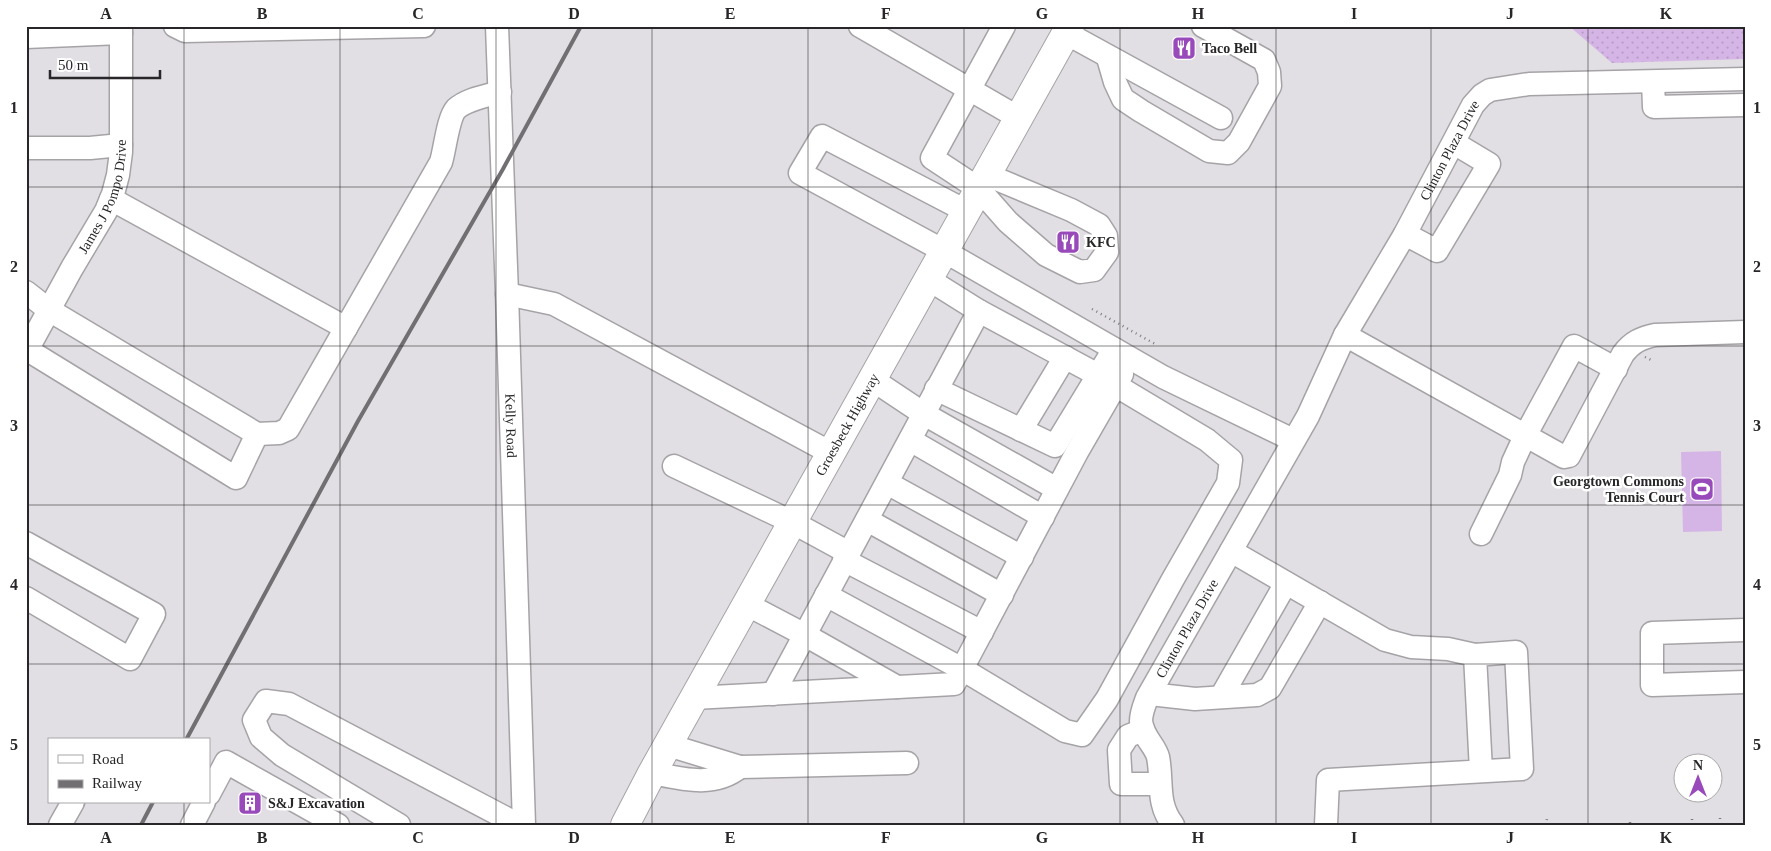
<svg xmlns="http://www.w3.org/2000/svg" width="1771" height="851" viewBox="0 0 1771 851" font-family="Georgia,serif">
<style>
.grass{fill:url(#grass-dots)}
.garden{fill:#d5b5e6}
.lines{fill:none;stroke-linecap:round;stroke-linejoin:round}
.minor-casing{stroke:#a6a3a7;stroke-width:25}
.major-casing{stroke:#a6a3a7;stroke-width:30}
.path{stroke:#7e7b7e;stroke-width:2.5;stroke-dasharray:1 4;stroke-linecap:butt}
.minor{stroke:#fff;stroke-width:22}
.major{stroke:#fff;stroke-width:28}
.rail{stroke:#726f73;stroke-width:4}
.grid{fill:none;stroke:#282628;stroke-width:1;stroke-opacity:0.55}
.labels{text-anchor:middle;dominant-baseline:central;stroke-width:5;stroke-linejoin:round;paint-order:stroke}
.poi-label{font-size:14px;font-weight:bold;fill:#282628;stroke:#fff;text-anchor:start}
.street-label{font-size:14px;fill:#282628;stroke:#fff}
.neatline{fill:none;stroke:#282628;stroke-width:2}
.grid-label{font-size:16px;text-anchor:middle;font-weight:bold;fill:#282628}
</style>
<defs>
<pattern id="grass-dots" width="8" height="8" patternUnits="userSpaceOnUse" patternTransform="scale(1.25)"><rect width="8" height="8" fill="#d5b5e6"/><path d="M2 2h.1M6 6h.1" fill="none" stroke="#b79cc5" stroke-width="1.8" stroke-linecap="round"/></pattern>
</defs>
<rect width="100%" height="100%" fill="#e2dfe4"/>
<polygon class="grass" points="1569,26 1745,26 1745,59 1612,63"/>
<polygon class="garden" points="1721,451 1722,531 1683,532 1681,452"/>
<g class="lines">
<g class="minor-casing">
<g id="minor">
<polyline points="175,26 185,31 424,26"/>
<path id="s1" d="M497,26L507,294L524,825"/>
<polyline points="860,26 1019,118"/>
<polyline points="1066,33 1221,118"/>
<polyline points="26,37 121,33"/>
<polyline points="1108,58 1115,82 1123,99 1141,111 1209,151 1228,153 1239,142 1270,86 1269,72 1264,60 1203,26"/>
<polyline points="1653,82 1654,107 1745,105"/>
<polyline points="26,148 90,148 121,145"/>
<polyline points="987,175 1071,210 1099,225 1106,236 1107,252 1094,270 1080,272 1046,255 1008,222 979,189 932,158 1004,26"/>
<polyline points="111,199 346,328"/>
<polyline points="966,211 822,136 800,173 944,251 1163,377 1293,440"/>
<polyline points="1405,234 1437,251 1489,164 1454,143"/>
<polyline points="928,279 979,311 1098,375"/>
<polyline points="26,292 49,310 257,434 236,478 26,349"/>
<polyline points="507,294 554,304 831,453"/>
<path d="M1345,335L1564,457L1569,456L1623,354C1632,342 1641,338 1655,335L1745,332"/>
<path id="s2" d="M26,352L72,268L106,211L113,194L118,175L121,152V26"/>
<polyline points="873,380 924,414 1057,489"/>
<polyline points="936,389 1055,446 1114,349"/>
<polyline points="1021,430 1065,357"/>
<path d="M257,434L279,433L288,429L441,162C445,149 448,118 456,109C467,99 486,96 500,92"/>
<polyline points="910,440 1043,517"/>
<polyline points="674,466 792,522 849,553"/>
<polyline points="887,483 1022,557"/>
<polyline points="867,520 1002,595"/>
<polyline points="1481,534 1510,475 1513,462 1525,436 1574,346 1616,369"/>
<polyline points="26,543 154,614 130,659 26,598"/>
<polyline points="1231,551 1385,640 1411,647 1448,649 1475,655"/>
<polyline points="844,560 982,632"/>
<polyline points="826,595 962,669 1065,731 1082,735 1107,699 1173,579 1228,483 1231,460 1207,440 1115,385"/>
<polyline points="746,604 805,635 897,687"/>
<polyline points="1745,630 1652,633 1652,685 1745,682"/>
<polyline points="773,694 979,311"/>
<polyline points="1150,694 1195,699 1257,695 1270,688 1320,602"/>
<polyline points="1221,697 1286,583"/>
<polyline points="694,698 954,684 1077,452 1122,374"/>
<polyline points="1143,730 1128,736 1119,750 1121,784 1160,784"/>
<polyline points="740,767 907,763"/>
<path d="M652,773C682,779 714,788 740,767L668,745"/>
<polyline points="209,794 226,762 338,825"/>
<polyline points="60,825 73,802"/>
<polyline points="192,825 204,802"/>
<polyline points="399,825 282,755 261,737 254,720 266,701 289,704 519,825"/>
<path id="s3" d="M1173,825C1156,803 1163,782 1158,757C1155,745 1143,738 1141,721C1141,713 1144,706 1147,698L1308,416L1345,335L1405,234L1473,105L1482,95L1490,90L1529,84L1745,79"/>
<polyline points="1326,825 1328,780 1522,769 1516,652 1475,655 1481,771"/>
</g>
</g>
<g class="major-casing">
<g id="major">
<path id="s4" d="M625,825L652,773L1070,26"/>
</g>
</g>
<g class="path">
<polyline points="1092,309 1157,345"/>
<polyline points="1645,357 1651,360"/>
<polyline points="1720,818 1720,825"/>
<polyline points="1630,822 1630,825"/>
<polyline points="1304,823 1304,825"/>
<polyline points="1546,825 1547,818"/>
<polyline points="1692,825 1692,819"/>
</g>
<use href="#minor" class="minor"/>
<use href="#major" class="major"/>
<g class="rail">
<polyline points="186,740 358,421 503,169 581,26"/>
<polyline points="141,825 153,802"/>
</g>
</g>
<path class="grid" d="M184,26V740M340,26V825M496,26V825M652,26V825M808,26V825M964,26V825M1120,26V825M1276,26V825M1431,26V825M1588,26V825M26,187H1745M26,346H1745M26,505H1745M26,664H1745M184,802V825"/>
<defs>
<g id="restaurant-square" transform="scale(1.25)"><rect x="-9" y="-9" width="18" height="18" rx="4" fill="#984aba" stroke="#fff"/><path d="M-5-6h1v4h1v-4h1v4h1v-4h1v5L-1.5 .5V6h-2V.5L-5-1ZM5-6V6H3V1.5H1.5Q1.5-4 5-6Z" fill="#fff"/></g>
<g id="stadium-square" transform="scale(1.25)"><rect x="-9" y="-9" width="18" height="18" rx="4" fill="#984aba" stroke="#fff"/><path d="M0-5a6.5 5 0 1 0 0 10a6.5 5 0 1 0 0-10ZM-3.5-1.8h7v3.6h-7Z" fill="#fff"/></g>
<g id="building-square" transform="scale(1.25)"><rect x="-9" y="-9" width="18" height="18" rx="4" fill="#984aba" stroke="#fff"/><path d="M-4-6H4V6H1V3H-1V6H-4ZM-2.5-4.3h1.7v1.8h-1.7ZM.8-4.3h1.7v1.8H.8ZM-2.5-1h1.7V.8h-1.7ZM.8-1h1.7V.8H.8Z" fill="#fff"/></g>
</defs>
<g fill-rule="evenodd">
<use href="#restaurant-square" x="1184" y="48"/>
<use href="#restaurant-square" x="1068" y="242"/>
<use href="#stadium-square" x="1702" y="489"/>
<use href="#building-square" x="250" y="803"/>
</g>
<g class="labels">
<g class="poi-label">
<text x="1202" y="48">Taco Bell</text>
<text x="1086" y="242">KFC</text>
<text x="1684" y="481" text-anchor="end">Georgtown Commons<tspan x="1684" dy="16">Tennis Court</tspan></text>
<text x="268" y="803">S&amp;J Excavation</text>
</g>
<g class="street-label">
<text stroke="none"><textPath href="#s3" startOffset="761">Clinton Plaza Drive</textPath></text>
<text stroke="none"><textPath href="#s2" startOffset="175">James J Pompo Drive</textPath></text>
<text stroke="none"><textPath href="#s1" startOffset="400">Kelly Road</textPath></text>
<text stroke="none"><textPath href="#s4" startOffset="458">Groesbeck Highway</textPath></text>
<text stroke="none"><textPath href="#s3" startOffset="215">Clinton Plaza Drive</textPath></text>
</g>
</g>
<rect width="1771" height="851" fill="none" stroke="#ffffff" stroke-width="55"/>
<rect x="48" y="738" width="162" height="65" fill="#ffffff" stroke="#a9a8a9"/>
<rect x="58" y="755" width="25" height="8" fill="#ffffff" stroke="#a9a8a9"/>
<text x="92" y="764" font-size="15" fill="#282628">Road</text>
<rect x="58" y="780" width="25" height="8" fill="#726f73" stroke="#a9a8a9"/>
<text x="92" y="788" font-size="15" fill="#282628">Railway</text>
<g transform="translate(1698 778)"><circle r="24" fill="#ffffff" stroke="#a9a8a9"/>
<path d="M0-4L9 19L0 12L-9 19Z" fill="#984aba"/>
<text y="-8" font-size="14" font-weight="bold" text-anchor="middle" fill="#282628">N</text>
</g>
<path d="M50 70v8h110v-8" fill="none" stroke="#282628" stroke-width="2.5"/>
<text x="58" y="70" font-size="15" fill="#282628" stroke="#ffffff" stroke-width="4" paint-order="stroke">50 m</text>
<rect x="28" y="28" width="1716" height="796" class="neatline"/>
<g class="grid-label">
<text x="106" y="19">A</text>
<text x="262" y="19">B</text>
<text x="418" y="19">C</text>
<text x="574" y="19">D</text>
<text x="730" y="19">E</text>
<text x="886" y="19">F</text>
<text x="1042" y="19">G</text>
<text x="1198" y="19">H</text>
<text x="1354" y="19">I</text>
<text x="1510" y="19">J</text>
<text x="1666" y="19">K</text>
<text x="14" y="113">1</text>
<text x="1757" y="113">1</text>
<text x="14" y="272">2</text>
<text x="1757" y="272">2</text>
<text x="14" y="431">3</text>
<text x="1757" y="431">3</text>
<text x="14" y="590">4</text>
<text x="1757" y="590">4</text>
<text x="14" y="750">5</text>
<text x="1757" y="750">5</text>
<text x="106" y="843">A</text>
<text x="262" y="843">B</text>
<text x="418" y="843">C</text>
<text x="574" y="843">D</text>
<text x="730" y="843">E</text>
<text x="886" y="843">F</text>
<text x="1042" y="843">G</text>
<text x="1198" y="843">H</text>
<text x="1354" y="843">I</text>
<text x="1510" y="843">J</text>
<text x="1666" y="843">K</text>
</g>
</svg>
